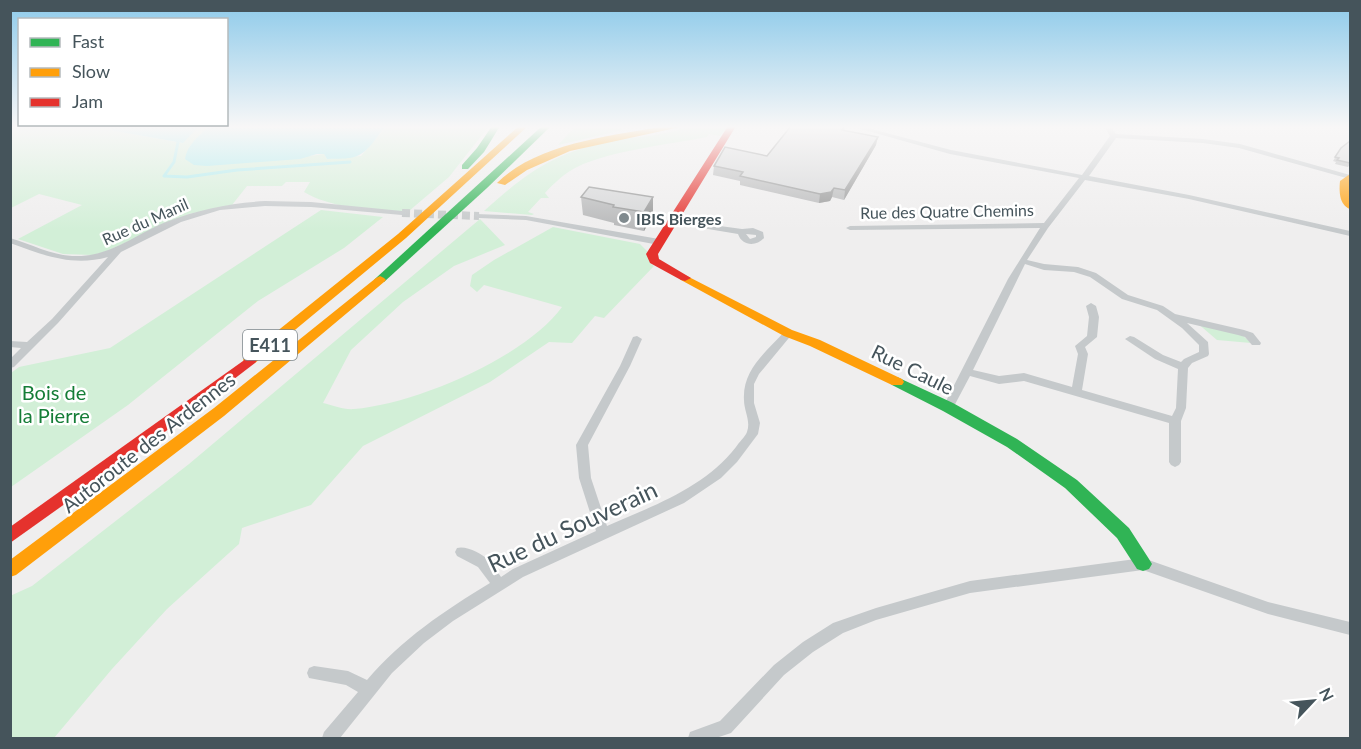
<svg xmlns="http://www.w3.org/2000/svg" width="1361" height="749" viewBox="0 0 1361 749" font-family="Lato,sans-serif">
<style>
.green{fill:#d2efd7}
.water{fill:#a6ebed}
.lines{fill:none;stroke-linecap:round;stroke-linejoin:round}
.stream{stroke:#a6ebed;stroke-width:3}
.street-tunnel{stroke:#c4c8c9;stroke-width:8;stroke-dasharray:8 4;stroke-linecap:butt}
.street{fill:#c5c9cb;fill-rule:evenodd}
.fast{fill:#30b455;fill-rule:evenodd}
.slow{fill:#ff9f0a;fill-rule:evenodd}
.jam{fill:#e5322d;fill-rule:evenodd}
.wall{fill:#b7b8b9}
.shaded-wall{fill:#959696}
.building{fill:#d5d6d7;stroke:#959696;stroke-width:1.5}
.poi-dot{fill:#808a8e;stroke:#fff;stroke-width:2}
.labels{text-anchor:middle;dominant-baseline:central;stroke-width:5;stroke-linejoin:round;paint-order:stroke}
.far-street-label{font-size:16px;fill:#45545b;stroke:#fff}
.far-poi-label{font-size:16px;font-weight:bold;fill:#45545b;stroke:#fff;text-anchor:start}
.shield{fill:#fff;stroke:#7d878c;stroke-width:1.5}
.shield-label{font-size:18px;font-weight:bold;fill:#45545b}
.street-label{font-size:20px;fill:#45545b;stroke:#fff}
.park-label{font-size:20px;fill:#157d37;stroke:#fff}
.near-street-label{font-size:24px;fill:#45545b;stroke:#fff}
</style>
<rect width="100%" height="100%" fill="#efeeee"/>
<g class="green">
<path d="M10,126H104L115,131L182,143L199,126H209L190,146L310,156L324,154L327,159L361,156L387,126H489L449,177L409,211C378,212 330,208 304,192L310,182H286L282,186H247L232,205L189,214L107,251L93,255L63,254L18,239L82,205L39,194L11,208Z"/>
<polygon points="576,126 606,126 623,130 558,145"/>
<path d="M690,126H727L720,136L709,134L707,137C671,144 609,151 577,167C566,172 553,184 545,193L549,198H541L528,212L534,214L532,215L484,211C526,173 555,152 612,141C638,136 666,136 690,126Z"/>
<polygon points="321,210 383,217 344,248 258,301 128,405 11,487 11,373 19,367 110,348"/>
<path d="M480,219L505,245L454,266L403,302L351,350L323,403C332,405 344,410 354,409C416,404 526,357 562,307L484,285L477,292L470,286L472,275L494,260L553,227L640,244L647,251L650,263L654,266L604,318L595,316L572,343L549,342L490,382L363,446L311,505L242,528L239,544L167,609L112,669L54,738H11L10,596L32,586L189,464Z"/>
<polygon points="1196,322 1240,333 1251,343 1217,340"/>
</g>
<g class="water">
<polygon points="104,126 199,126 183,143 115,131"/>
<path d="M209,126H388C382,129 379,135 375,140C359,161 351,158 327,159L324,154H317L300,159L207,166L194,165L185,159C187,145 199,136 209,126Z"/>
</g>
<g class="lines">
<polyline class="stream" points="178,142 174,162 164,176 187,177 237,170 350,162"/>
<polyline class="street-tunnel" points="402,213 479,216"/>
<g class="street">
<path d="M850,126H860L951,150L1082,175L1110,136L1104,126H1110L1116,134L1203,139L1240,144L1350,175V179L1239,148L1203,143L1116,138L1089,176L1189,195L1350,231V236L1189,199L1085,180L1048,228L1027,260L1044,264L1078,267L1096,273L1128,295L1163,306L1175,314L1244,330L1253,333L1261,343L1260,345H1252L1245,337L1238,335L1187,323L1208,342L1209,354L1208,356L1192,363L1188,368L1186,408L1181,421V462L1179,465L1175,467L1171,465L1169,462V423L1024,381L999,384L970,376L952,410H944L943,407L1008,279L1040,228L850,230L846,228L850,226L1044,223L1079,178L950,154ZM1025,264L1044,270L1074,272L1090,277L1122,299L1157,310L1182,328L1199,345V352L1184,359L1181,362L1163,355L1134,337L1130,336L1125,339L1155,359L1178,369L1176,408L1172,416L1082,390L1088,354L1085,347L1097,337L1099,317L1096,306L1091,303L1086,306L1089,317L1087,336L1075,346L1078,354L1072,387L1024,373L999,376L973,370Z"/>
<path d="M265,201L311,202L402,211L406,213L402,215L311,207L265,206L220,210L181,222L121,252L58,323L14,367L10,368V359L21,348L10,347V341L27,342L52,319L108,257C72,267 43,255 10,243V238C31,244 51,255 72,256C109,258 134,235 166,222C199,209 231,203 265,201Z"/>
<polygon points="476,214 526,216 659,239 663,242 659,245 526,220 479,218 475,216"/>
<path d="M669,219L742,229L753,228L763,232L764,238C756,247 742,246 738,234L672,223H669ZM746,234L756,235V237L750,239Z"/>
<path d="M788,330L793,333L759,374L754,384V403L760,423L758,434L737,462L721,478L684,503L523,577L453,621L424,643L392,673L340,738H322L324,732L358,692L346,685L309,678L307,673L309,668L314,666L348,671L367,680C402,639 444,611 490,583L478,567L457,556L455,552L457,548C466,545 482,554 489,560C493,565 497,571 501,577L513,569L596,531L579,478L576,445L620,366L633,337L637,336L642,339L630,366L588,445L591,478L607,526C653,506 704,488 736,447C739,442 745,437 747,432C751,421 744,411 744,400C742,370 766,352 785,331Z"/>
<polygon points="1143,558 1268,602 1350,622 1350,635 1268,614 1143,570 970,593 876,620 843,633 813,652 784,675 731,733 716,738 688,738 690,732 720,721 774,665 803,642 833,623 876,608 970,581"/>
</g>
<g class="fast">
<polygon points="492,126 500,126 484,152 468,169 462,169 462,165 477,148"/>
<polygon points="542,126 551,126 487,188 384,282 376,282 374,280 376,278"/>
<polygon points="897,377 953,403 1017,439 1077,480 1129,528 1149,559 1152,564 1149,569 1143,571 1137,569 1117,538 1065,488 1007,447 943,411 892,385 890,382 892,379"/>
</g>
<g class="slow">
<polygon points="519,126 528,126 406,238 255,363 245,363 243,360 245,357 398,234"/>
<path d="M667,126H685L570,151L527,170L505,185L497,183C537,143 614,135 667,126Z"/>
<path d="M1350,174V209C1339,205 1339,191 1340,181Z"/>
<polygon points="685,275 792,330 820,340 902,379 904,382 902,385 892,385 810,346 784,336 681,280 679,278"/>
<polygon points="380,276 384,278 386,280 384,282 224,416 16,575 10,577 10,560 214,408 376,278"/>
</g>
<g class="jam">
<polygon points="728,126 736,126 658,254 659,259 691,278 685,281 681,280 650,263 646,254"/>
<polygon points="250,356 255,357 257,360 255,363 149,444 10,543 10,527"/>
</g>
</g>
<g class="wall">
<polygon points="845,126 844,130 876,145 844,200 832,197 830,201 819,203 740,185 740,181 713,175 714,166 767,156"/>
<polygon points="1341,148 1350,164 1348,167 1335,164 1336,162 1333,161"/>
<polygon points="581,197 653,197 653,215 644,231 614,225 614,223 583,215"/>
</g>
<g class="shaded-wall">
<polygon points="878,137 876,145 844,200 845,190"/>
<polygon points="834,188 832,197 830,201 819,203 820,194"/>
<polygon points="653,197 653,215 644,231 644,212"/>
</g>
<g class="building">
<polygon points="791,126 844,126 842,130 878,137 845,190 834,188 831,192 820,194 740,176 743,172 714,166 725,147 767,156"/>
<polygon points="1350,141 1350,163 1337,160 1339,158 1335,157 1341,148"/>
<polygon points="589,187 653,197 644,212 613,207 614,205 581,197"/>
</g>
<linearGradient id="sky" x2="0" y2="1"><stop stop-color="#8dcaea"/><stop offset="0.55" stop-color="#f8f7f7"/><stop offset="1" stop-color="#f8f7f7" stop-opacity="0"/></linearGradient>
<rect width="1361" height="231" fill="url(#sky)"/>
<circle class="poi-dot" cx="624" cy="218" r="6"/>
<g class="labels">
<g class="far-street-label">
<text transform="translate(947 211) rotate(-1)">Rue des Quatre Chemins</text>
<text transform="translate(145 221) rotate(-24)">Rue du Manil</text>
</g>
<g class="far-poi-label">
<text x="636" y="218">IBIS Bierges</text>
</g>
<rect class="shield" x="243" y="330" width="54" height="30" rx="4.5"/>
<g class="shield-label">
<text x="270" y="345">E411</text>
</g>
<g class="street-label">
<text transform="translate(913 369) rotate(26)">Rue Caule</text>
<text transform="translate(148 442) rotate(-38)">Autoroute des Ardennes</text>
</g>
<g class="park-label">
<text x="54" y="392">Bois de<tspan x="54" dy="23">la Pierre</tspan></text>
</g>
<g class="near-street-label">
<text transform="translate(572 526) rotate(-25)">Rue du Souverain</text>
</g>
</g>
<rect width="1361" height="749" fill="none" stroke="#45545b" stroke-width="24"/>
<rect x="18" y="18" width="210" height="108" fill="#ffffff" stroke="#b5bbbd" stroke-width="1.5"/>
<rect x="30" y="38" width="30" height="9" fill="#30b455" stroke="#b5bbbd" stroke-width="1.5"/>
<text x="72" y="48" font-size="18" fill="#45545b">Fast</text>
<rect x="30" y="68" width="30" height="9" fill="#ff9f0a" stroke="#b5bbbd" stroke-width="1.5"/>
<text x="72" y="78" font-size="18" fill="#45545b">Slow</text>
<rect x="30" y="98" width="30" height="9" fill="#e5322d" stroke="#b5bbbd" stroke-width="1.5"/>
<text x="72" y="108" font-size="18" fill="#45545b">Jam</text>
<g transform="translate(1313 701) rotate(64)" stroke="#ffffff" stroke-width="4.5" paint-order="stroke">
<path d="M0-4.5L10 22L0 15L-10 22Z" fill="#45545b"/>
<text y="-9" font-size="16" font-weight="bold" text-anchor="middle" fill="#45545b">N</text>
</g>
</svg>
